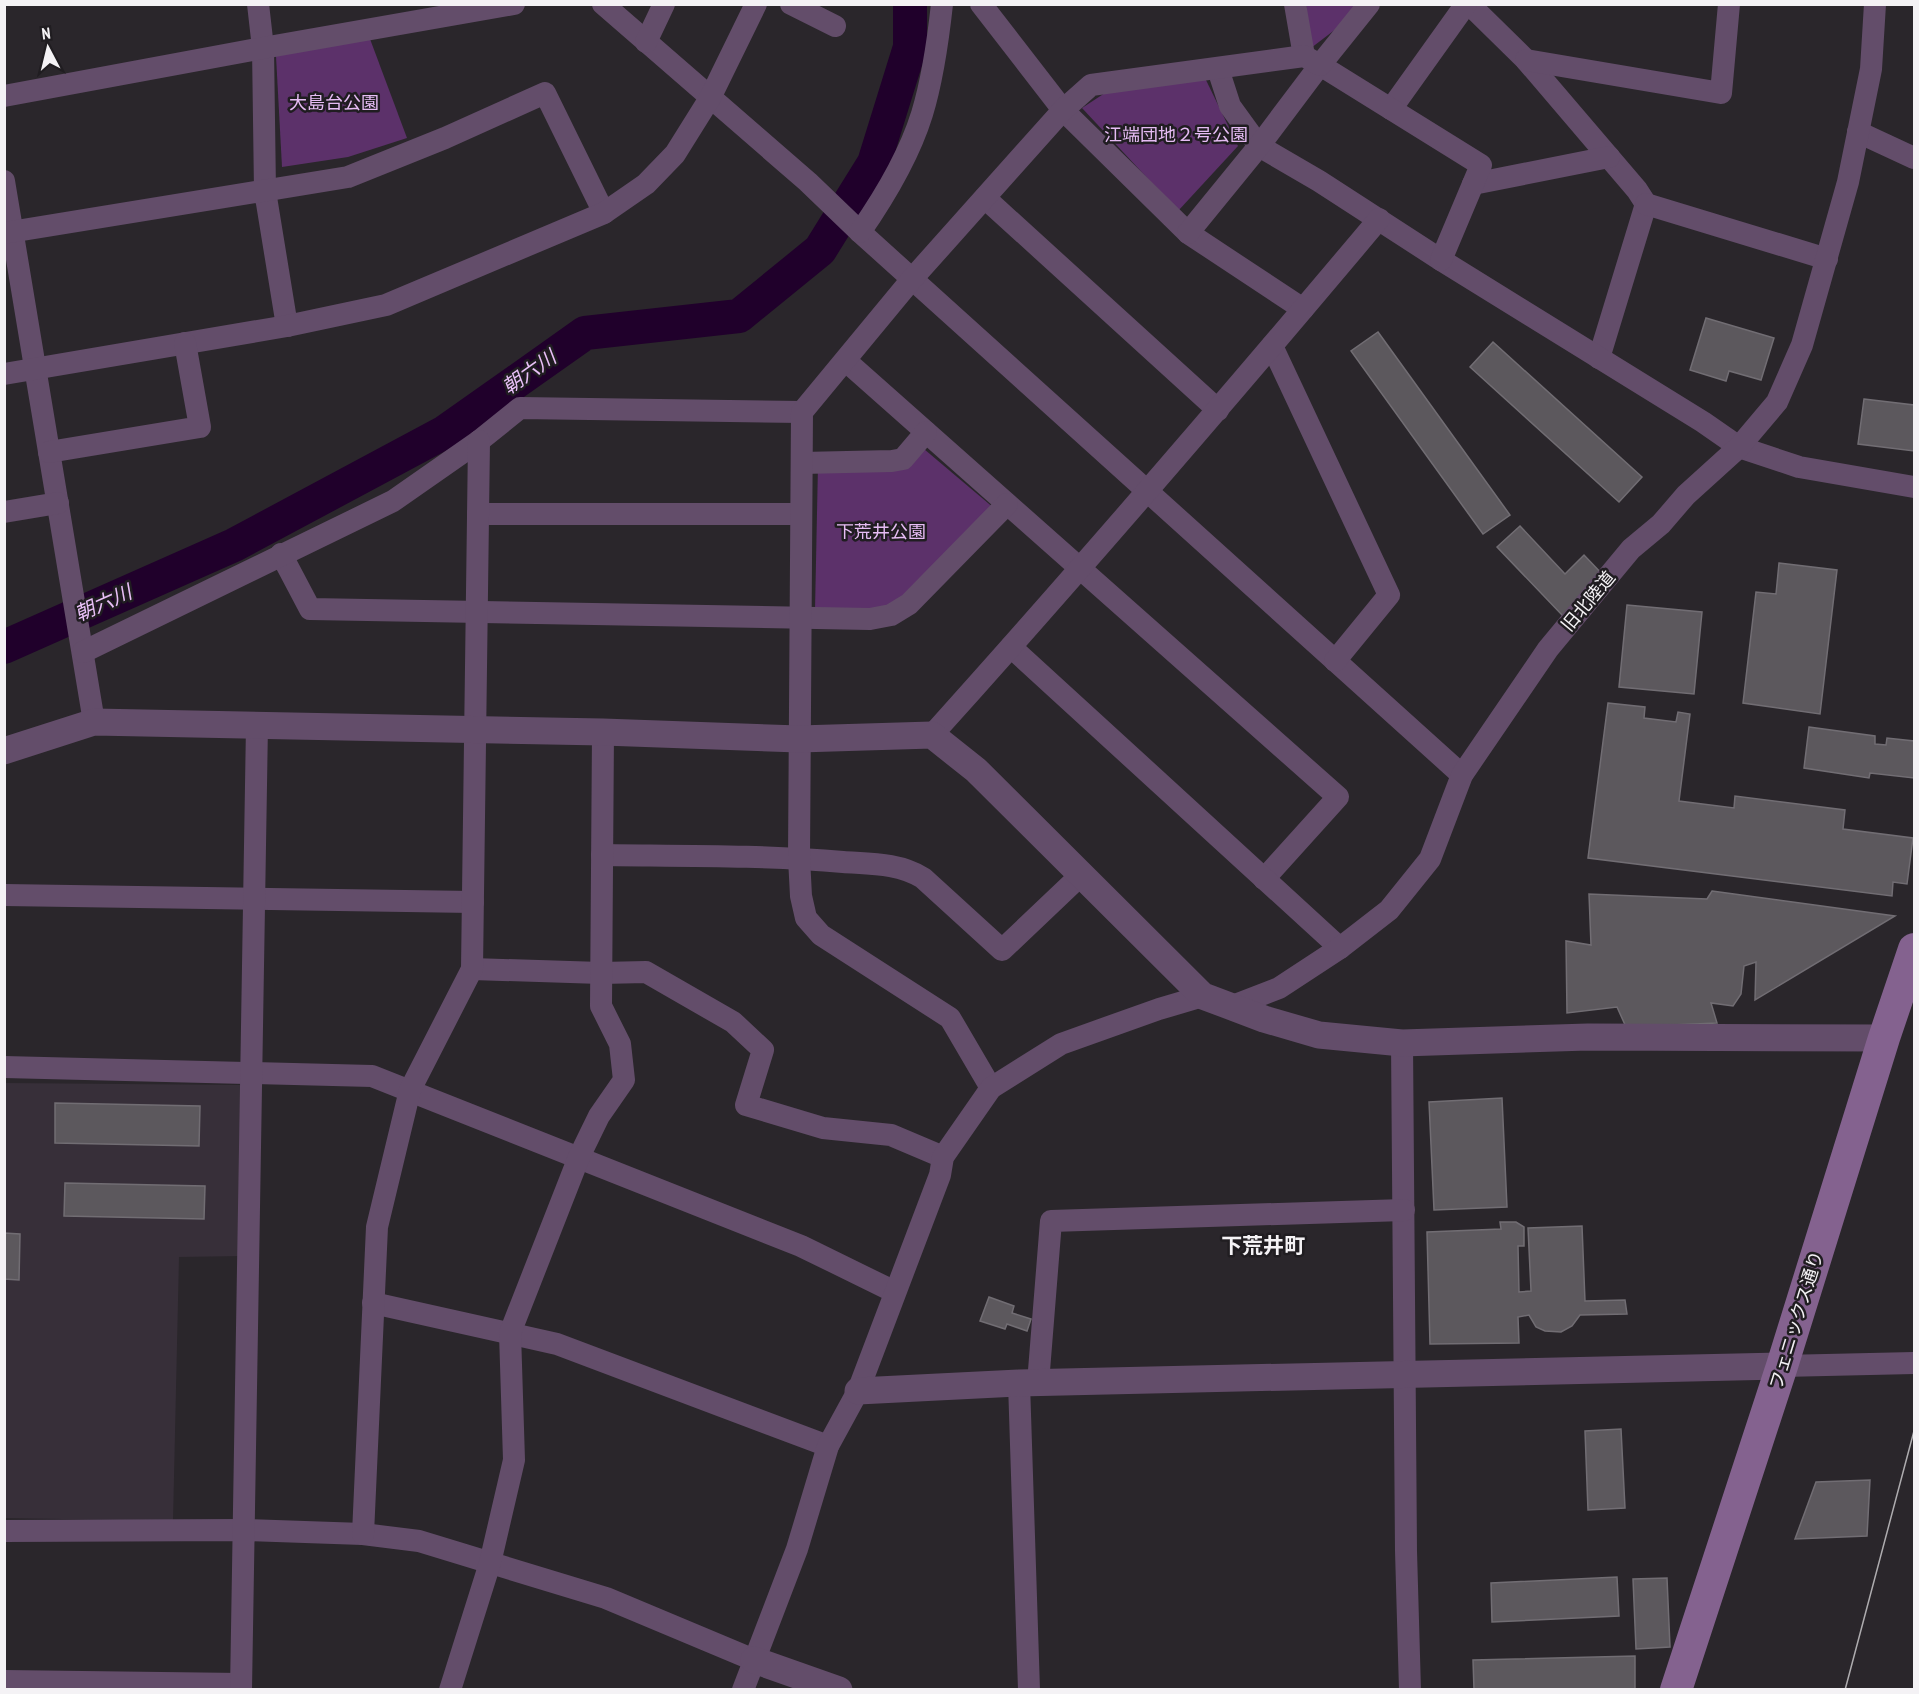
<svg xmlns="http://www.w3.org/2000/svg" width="1919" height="1694" viewBox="0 0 1919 1694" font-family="'PT Sans Narrow','Noto Sans JP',sans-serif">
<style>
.built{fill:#372f39}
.green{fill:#5c316a}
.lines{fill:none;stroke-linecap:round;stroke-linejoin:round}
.river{stroke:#20002b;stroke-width:34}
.building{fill:#5c585d;stroke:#716d73;stroke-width:1.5}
.minor{stroke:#634d6a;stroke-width:22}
.tertiary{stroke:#634d6a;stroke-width:27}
.secondary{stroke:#84628f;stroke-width:32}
.tram{stroke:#aeacaf;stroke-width:1.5}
.labels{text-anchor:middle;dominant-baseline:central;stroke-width:5;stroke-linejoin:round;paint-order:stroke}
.park-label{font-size:18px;fill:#e6bcf4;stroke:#201d21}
.street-label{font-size:18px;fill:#f4f2f5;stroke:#201d21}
.water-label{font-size:20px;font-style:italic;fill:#e9c0f8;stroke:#201d21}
.quarter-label{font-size:21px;font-weight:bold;fill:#f4f2f5;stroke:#201d21}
</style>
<rect width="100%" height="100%" fill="#2a262b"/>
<polygon class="built" points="5,1083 240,1085 243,1256 179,1257 173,1521 5,1518"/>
<g class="green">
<polygon points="1306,5 1362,5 1353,16 1311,48"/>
<polygon points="370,39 407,138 348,157 282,167 276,56"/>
<polygon points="1205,78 1238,146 1178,211 1082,108 1105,93"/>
<polygon points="924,449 995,509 904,601 880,611 815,610 818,465"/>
</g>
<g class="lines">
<polyline class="river" points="4,647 234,545 445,432 585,333 739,316 820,250 874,163 910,47 910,4"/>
</g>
<g class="building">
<polygon points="1706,318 1774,338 1761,380 1729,371 1726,381 1690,370"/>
<polygon points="1378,332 1510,515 1483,534 1351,351"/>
<polygon points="1493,342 1642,477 1619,502 1470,367"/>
<polygon points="1864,399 1914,405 1914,451 1858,444"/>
<polygon points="1520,526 1565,574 1584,555 1604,576 1563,616 1497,547"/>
<polygon points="1779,563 1837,570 1820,714 1743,703 1756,592 1776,594"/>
<polygon points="1627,605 1702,612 1694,694 1619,687"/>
<polygon points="1608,703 1645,707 1644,718 1676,722 1678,712 1690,714 1679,801 1734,808 1735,796 1845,810 1843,829 1913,838 1907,884 1893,882 1892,896 1588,858"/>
<polygon points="1809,727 1875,736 1875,744 1886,745 1887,738 1914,741 1914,778 1870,773 1869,778 1804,768"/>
<polygon points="1712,891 1895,916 1755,1000 1756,962 1744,966 1741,994 1733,1006 1711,1003 1717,1023 1626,1027 1617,1007 1567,1013 1566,941 1591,945 1589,894 1707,899"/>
<polygon points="1502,1098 1507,1207 1434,1210 1429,1102"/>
<polygon points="55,1103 200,1106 199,1146 55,1143"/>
<polygon points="65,1183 205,1186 204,1219 64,1216"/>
<polygon points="1500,1222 1516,1222 1524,1227 1524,1246 1518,1246 1519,1292 1531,1291 1528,1228 1582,1226 1585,1301 1625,1300 1627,1314 1580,1315 1572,1326 1561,1332 1545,1331 1536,1327 1529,1315 1518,1317 1519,1343 1430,1344 1427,1232 1501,1229"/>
<polygon points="4,1233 20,1234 19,1280 4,1279"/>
<polygon points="989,1297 1014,1306 1012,1313 1031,1319 1027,1331 1007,1324 1005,1329 980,1321"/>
<polygon points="1621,1429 1625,1508 1588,1510 1585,1431"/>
<polygon points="1870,1480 1867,1536 1795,1539 1816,1482"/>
<polygon points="1617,1577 1619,1616 1492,1622 1491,1583"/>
<polygon points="1667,1578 1670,1647 1636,1649 1633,1579"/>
<polygon points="1635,1656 1635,1690 1474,1690 1473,1660"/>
</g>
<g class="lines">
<g class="minor">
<polyline points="258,4 263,48 265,191 287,326"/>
<polyline points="603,4 808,182 860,232 1462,775"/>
<polyline points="791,4 835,26"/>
<polyline points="981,4 1063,110 1188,233 1303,309"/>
<polyline points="1295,4 1304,56"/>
<polyline points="1469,4 1526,60 1637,190 1646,204 1599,358"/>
<polyline points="646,42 664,4"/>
<polyline points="1526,60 1721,93 1729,4"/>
<polyline points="1218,69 1230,106 1259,146 1319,181 1441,260 1703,422 1739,447 1799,467 1914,487"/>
<polyline points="4,96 263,48 514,4"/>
<polyline points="1391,109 1466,4"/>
<polyline points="1858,132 1914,158"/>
<polyline points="4,181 94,722"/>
<polyline points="1473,184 1609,157"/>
<polyline points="985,198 1218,410"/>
<polyline points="1646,204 1827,259"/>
<path d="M860,232C885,196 909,156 922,114C933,78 938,41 942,4"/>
<polyline points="4,233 348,177 445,138 545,93 604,213"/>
<polyline points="1188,233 1259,146 1320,65 1481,165 1441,260"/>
<polyline points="1272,346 1389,595 1335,661"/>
<polyline points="846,361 1338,797 1264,879"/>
<polyline points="4,374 287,326 386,305 604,213 646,184 675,154 710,98 756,4"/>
<polyline points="49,452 200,427 185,343"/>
<polyline points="802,463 892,461 903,459 926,432"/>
<polyline points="4,512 58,503"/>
<polyline points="478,514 801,514"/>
<polyline points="281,554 310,609 870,619 891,615 909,604 1007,504"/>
<polyline points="1011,647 1340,948"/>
<polyline points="83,652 393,501 479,441 520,408 802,412"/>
<path d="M932,735C1084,566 1232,394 1379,219"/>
<path d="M602,855C682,856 763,855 843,862C871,864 899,863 923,878L1002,950L1081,875"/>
<polyline points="4,895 473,902"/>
<polyline points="472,969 601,973 646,972 733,1022 763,1050 746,1105 823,1128 891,1135 943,1157"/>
<polyline points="1230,1007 1279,988 1340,948 1389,910 1430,859 1462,775 1548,649 1631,549 1661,524 1686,495 1739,447 1777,402 1802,345 1848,182 1871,69 1875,4"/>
<polyline points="1402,1043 1406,1551 1410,1690"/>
<polyline points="4,1067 372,1076 801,1246 895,1292"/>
<polyline points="991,1088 950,1018 821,935 806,918 801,896 799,858 802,412 912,279 1063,110 1091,85 1304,56 1320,65 1369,4"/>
<polyline points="373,1303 557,1344 828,1446"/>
<polyline points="1782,1366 1914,1363"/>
<polyline points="1019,1383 1029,1690"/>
<polyline points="1038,1383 1051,1221 1404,1210"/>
<polyline points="4,1531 244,1530 363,1534 419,1541 606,1598 754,1660"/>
<polyline points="363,1534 377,1227 410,1090 472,969 479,441"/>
<polyline points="4,1681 241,1684"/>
<polyline points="241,1690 257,725"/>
<polyline points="450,1690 490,1563 514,1460 510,1333 579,1157 599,1116 624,1080 620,1044 601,1006 603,732"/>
<polyline points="743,1690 797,1549 828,1446 858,1391 940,1175 943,1157 991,1088 1061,1044 1159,1009 1203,996"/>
</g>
<g class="tertiary">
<polyline points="4,751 94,722 603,732 799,739 932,735 976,770 1203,996 1264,1019 1319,1035 1402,1043 1588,1037 1884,1038"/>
<polyline points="858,1391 1019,1383 1782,1366"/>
<polyline points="754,1660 839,1690"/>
</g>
<polyline class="secondary" points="1676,1690 1782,1366 1884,1038 1914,949"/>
<polyline class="tram" points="1845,1690 1914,1431"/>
</g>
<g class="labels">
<g class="park-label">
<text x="334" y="102">大島台公園</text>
<text x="1176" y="134">江端団地２号公園</text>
<text x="881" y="531">下荒井公園</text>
</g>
<g class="street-label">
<text transform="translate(1588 601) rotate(-50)">旧北陸道</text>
<text transform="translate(1796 1320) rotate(-73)">フェニックス通り</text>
</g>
<g class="water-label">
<text transform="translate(529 372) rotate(-35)">朝六川</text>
<text transform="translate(103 603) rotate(-24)">朝六川</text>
</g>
<g class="quarter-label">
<text x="1263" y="1245">下荒井町</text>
</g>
</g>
<rect width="1919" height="1694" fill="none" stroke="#f4f2f5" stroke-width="12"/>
<g transform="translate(48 48) rotate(353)" stroke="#201d21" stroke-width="4.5" paint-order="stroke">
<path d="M0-4.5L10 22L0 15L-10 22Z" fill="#f4f2f5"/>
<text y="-9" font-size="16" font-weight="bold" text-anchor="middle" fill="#f4f2f5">N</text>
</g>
</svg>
